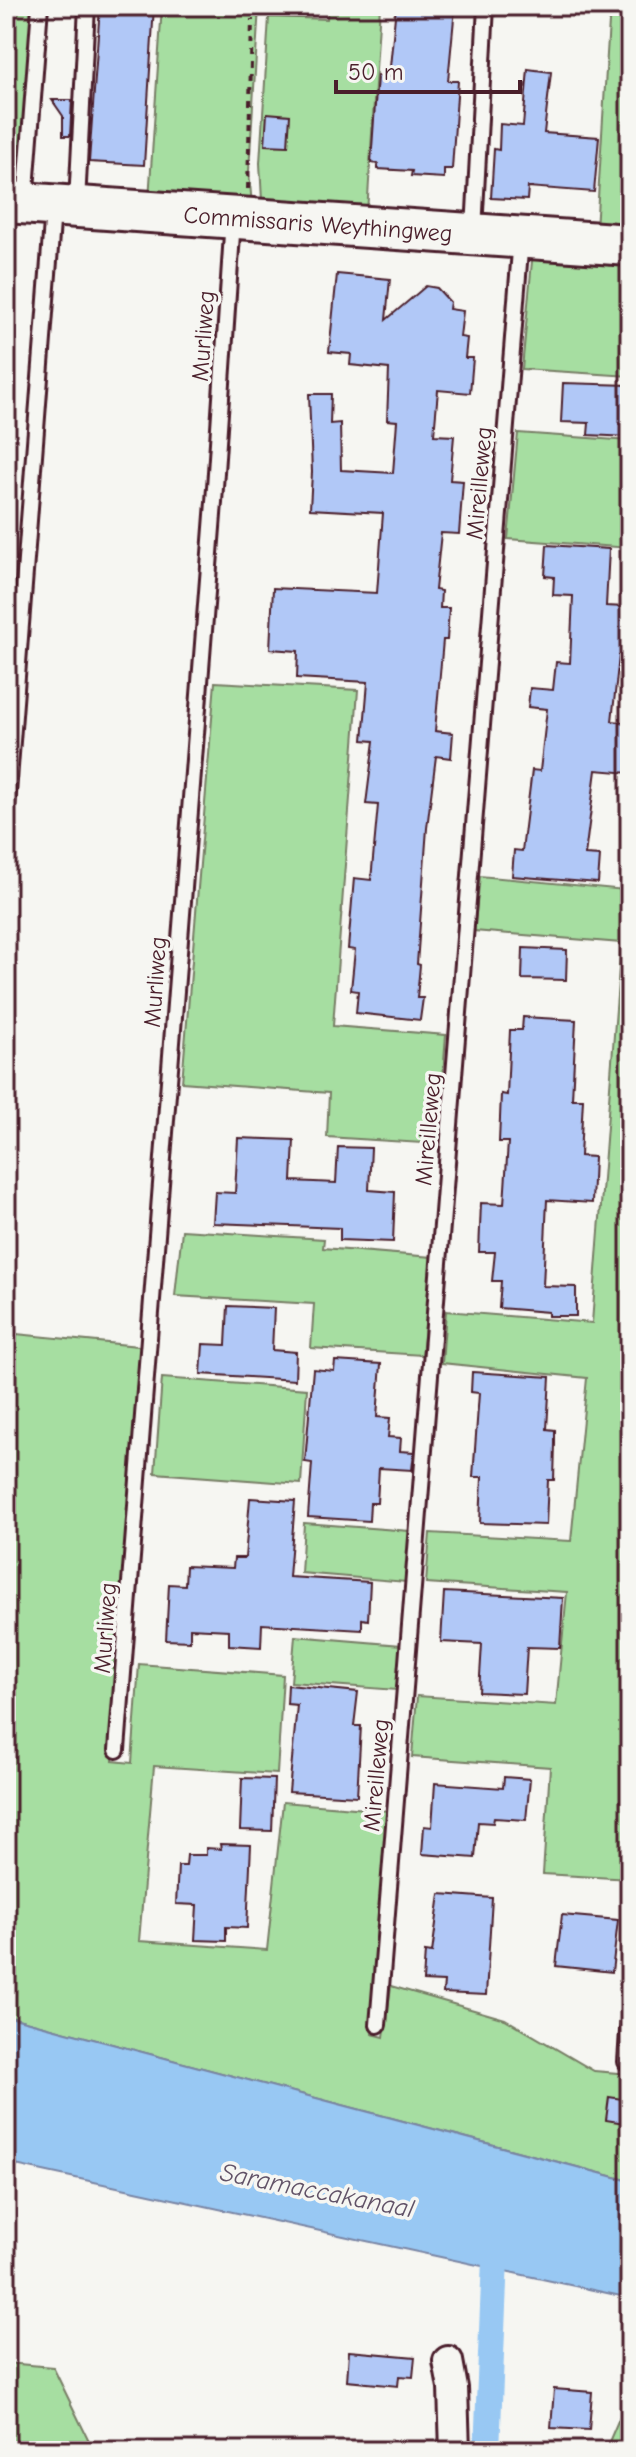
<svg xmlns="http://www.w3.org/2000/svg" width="636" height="2457" viewBox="0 0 636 2457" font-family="'Comic Neue',sans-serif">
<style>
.green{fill:#a6dea1;stroke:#787e66;stroke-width:2}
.water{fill:#98c8f3;stroke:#7984a3;stroke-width:2}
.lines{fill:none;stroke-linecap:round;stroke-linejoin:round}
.canal{stroke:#98c8f3;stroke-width:26}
.building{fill:#b1c8f7;stroke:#4a1f2b;stroke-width:2}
.service-casing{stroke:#4a1f2b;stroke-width:20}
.minor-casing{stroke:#4a1f2b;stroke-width:34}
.secondary-casing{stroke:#4a1f2b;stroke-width:46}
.path{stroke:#4a1f2b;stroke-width:4;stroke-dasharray:6 6;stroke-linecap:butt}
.service{stroke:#f6f6f2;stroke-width:14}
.minor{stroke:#f6f6f2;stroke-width:28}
.secondary{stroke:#f6f6f2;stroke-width:40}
.labels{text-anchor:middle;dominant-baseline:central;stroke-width:7;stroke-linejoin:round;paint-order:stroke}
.street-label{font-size:24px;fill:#4a1f2b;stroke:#f6f6f2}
.water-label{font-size:26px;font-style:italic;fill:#615267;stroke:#f6f6f2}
</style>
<rect width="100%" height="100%" fill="#f6f6f2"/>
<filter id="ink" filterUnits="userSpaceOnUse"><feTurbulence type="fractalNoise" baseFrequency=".0125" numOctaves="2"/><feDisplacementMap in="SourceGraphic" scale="16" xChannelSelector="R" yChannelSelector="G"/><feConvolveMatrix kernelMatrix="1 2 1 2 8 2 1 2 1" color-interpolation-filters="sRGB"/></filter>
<g filter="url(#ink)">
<g class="green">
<polygon points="6,6 32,6 19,186 6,189"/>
<polygon points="162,6 259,6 249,171 252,206 149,199"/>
<polygon points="328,6 380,6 367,213 262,201 260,163 269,17 327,19"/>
<polygon points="610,6 630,6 630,232 596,230"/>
<polygon points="539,255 630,259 630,376 522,369 532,261"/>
<polygon points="518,433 630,441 630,548 508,539"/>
<polygon points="215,682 358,690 333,1026 446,1035 438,1144 327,1137 329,1093 182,1082"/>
<polygon points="630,829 630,1879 543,1874 550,1767 412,1757 417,1696 556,1705 567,1592 426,1583 430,1533 571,1541 587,1378 442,1363 446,1311 592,1323 621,943 474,931 480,876 625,890"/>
<polygon points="182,1230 324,1239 323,1248 432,1257 422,1355 311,1348 314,1304 175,1296"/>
<polygon points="6,1333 148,1347 113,1761 132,1763 139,1664 283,1675 277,1774 154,1766 139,1941 267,1950 283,1802 390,1811 372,2034 384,2037 391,1986 505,2019 594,2071 630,2074 630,2181 6,2016"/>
<polygon points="162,1378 307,1389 301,1484 155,1473"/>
<polygon points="304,1523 410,1531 406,1582 301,1573"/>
<polygon points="295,1636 401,1645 397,1690 291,1682"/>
<polygon points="6,2363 53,2367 94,2451 6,2451"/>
<polygon points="630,2393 630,2451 605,2451"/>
</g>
<polygon class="water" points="6,2016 630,2181 630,2298 6,2163"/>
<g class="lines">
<polyline class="canal" points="487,2451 496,2235"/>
</g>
<g class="building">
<polygon points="100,6 154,6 144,165 89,162"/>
<polygon points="396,6 455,8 448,81 458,81 452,169 444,169 444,178 411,176 412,171 378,169 378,164 371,163 377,76 389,77"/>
<polygon points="528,69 551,72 544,133 599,137 594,192 528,187 527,200 491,198 494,149 499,150 500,124 523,126"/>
<polygon points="52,100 72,100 70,136 63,136 63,116"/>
<polygon points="267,113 290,115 288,146 265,145"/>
<polygon points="337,274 390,279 386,320 426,286 437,288 450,302 449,309 463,311 460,337 467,338 465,358 473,358 470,393 438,390 434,435 454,436 450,480 463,481 459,534 441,533 435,590 441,591 440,608 449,608 447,640 443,640 435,731 453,733 451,758 436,756 427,828 417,964 420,965 417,998 423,998 420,1020 356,1013 358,991 351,990 355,950 348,949 354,878 371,880 378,805 366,804 374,741 363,740 368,682 297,678 298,651 270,649 273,588 377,593 383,513 310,509 312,472 309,394 331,394 330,424 340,423 341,470 393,473 397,421 387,420 389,369 350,365 351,354 329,352"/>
<polygon points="563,383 630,385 630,437 588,435 589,423 561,422"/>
<polygon points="547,545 609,549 606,606 625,607 623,656 619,656 612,721 630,723 630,773 596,770 585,855 600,856 598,883 512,876 514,850 522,851 532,770 540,771 547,709 528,707 530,688 553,690 556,662 570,663 573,596 553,595 554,577 545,576"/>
<polygon points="523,948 567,950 566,980 522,979"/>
<polygon points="523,1017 576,1020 572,1099 583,1099 580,1156 594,1157 592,1203 547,1200 543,1286 576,1287 576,1316 548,1316 548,1312 499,1308 501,1281 492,1281 495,1252 479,1252 481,1203 504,1204 508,1142 499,1142 501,1094 507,1095 510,1030 522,1030"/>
<polygon points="238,1138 294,1140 292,1181 336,1183 338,1147 371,1148 369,1190 395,1192 393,1242 340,1240 340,1228 213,1223 215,1192 235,1193"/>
<polygon points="228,1306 274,1308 272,1350 296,1352 295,1380 201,1374 203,1344 226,1345"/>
<polygon points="335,1361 381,1364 377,1417 390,1418 388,1437 401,1438 400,1451 414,1452 412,1470 379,1468 377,1503 370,1503 369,1521 308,1517 312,1463 305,1462 313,1369 334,1371"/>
<polygon points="472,1372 550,1377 547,1429 555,1430 555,1444 554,1480 548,1480 546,1525 480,1523 482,1477 473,1477 479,1393 471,1392"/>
<polygon points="250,1498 295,1501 289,1577 370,1582 368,1620 362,1619 362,1630 262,1624 261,1647 229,1645 229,1630 190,1628 190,1641 166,1640 169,1584 185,1585 186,1566 233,1568 234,1558 245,1558"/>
<polygon points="444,1592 563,1598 560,1648 527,1647 524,1694 479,1692 482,1644 441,1642"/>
<polygon points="288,1685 358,1692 354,1726 361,1726 357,1796 289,1792 297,1705 287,1704"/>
<polygon points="504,1777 530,1779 526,1820 494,1818 493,1823 478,1822 475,1858 422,1854 424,1826 432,1827 435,1783 503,1788"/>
<polygon points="242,1778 274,1779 272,1831 240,1830"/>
<polygon points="220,1844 251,1845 247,1928 226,1927 226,1941 195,1940 197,1905 176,1904 178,1866 186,1866 187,1855 206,1855 206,1848 221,1849"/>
<polygon points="440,1894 492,1898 486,1995 443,1993 444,1982 423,1981 425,1952 432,1953"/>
<polygon points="562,1915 618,1920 612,1972 556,1966"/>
<polygon points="609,2097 629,2100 625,2123 606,2120"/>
<polygon points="349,2351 415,2357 413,2377 399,2376 398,2386 347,2381"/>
<polygon points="554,2389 592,2392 589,2430 551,2428"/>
</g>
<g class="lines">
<g class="service-casing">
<g id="service">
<polyline points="25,203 40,6"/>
<polyline points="77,203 87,6"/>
<polyline points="474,230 486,6"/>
<polyline points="6,819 53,209"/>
<polyline points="117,1750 214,502 233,219"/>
<polyline points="378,2025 521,238"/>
<polyline points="626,2062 630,2002"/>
</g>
</g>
<g class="minor-casing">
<polyline id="minor" points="448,2361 453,2388 455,2451"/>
</g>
<g class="secondary-casing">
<polyline id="secondary" points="6,202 630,245"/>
</g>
<polyline class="path" points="248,189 252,19"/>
<use href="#service" class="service"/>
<use href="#minor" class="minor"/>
<use href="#secondary" class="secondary"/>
</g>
</g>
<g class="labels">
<g class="street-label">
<text transform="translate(318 224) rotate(4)">Commissaris Weythingweg</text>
<text transform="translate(203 336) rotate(-86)">Murliweg</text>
<text transform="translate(479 483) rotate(-85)">Mireilleweg</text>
<text transform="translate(155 982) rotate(-86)">Murliweg</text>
<text transform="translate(428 1129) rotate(-85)">Mireilleweg</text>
<text transform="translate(105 1628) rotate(-86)">Murliweg</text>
<text transform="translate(376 1775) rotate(-85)">Mireilleweg</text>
</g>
<g class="water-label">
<text transform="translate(317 2191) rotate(11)">Saramaccakanaal</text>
</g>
</g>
<rect width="636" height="2457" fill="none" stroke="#f6f6f2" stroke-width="32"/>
<rect x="16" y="16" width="604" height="2425" fill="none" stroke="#4a1f2b" stroke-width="3" filter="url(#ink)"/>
<path d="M336 80v12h184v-12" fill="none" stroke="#4a1f2b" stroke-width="4"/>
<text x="348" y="80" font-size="24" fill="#4a1f2b" stroke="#f6f6f2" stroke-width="6" paint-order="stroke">50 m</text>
</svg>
